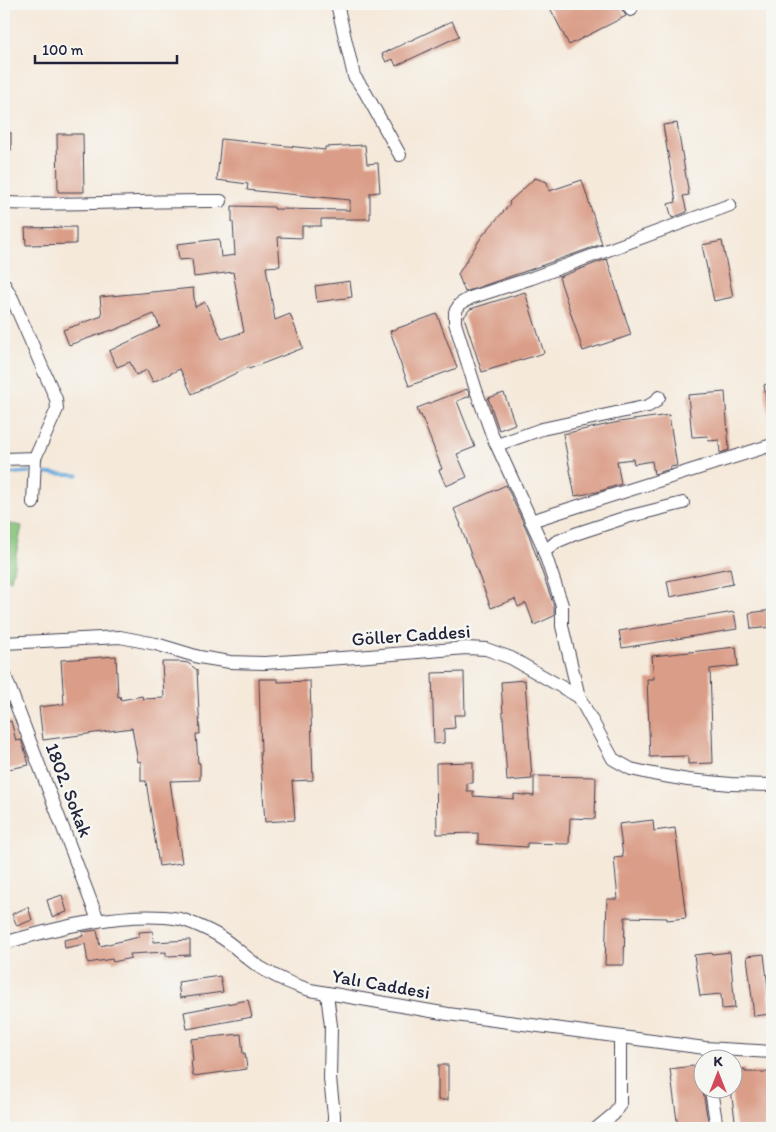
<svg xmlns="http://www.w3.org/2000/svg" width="776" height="1132" viewBox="0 0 776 1132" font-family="Itim,sans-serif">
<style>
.garden{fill:#86c57c;stroke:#54745c}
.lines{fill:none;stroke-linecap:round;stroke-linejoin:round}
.stream{stroke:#6aabdd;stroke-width:3}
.building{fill:#da9d87}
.minor-casing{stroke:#424053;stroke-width:14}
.minor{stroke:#fff;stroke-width:12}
.labels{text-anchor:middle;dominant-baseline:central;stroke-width:5;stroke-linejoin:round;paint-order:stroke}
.street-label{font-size:19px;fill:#22223b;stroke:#f6f6f2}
</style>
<rect width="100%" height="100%" fill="#f6f6f2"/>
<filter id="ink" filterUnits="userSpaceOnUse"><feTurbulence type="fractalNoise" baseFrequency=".02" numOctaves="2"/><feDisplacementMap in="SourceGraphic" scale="10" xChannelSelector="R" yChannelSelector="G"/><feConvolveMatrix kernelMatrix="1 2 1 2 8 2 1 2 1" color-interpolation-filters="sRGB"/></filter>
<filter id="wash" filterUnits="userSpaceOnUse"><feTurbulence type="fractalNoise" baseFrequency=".0096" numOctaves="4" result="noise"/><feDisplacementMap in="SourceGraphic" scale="20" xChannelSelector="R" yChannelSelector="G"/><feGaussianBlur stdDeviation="1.12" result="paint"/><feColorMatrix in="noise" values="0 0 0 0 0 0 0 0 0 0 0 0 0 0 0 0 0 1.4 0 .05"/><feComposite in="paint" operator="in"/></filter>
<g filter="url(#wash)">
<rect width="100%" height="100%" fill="#f5e9da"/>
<polygon class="garden" points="4,523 22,526 11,580 4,579"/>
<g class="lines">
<g class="stream">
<polyline points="42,473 78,475"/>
<polyline points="4,474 30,472"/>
</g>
</g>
<g id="blocks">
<g class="building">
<polygon points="548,4 620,4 621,8 626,16 569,45"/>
<polygon points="452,21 459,36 396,66 393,59 386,62 382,54"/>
<polygon points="677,123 689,195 683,196 687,212 672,218 668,204 676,202 663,125"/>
<rect x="4" y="133" width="7" height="17"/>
<polygon points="57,134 83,134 84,192 58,192"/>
<polygon points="221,139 325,150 325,147 365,145 367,164 378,163 380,192 370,193 370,219 321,219 321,226 302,226 302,238 278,237 280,266 266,267 275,320 290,314 303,348 249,369 249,367 192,394 180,369 153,382 147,370 136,375 130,362 117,367 109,351 160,327 154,314 112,331 112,330 69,345 63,330 102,316 100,297 193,288 195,307 205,302 222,339 244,332 233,272 194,277 192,259 179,260 177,244 219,239 221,257 235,255 233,222 232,222 232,206 274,207 274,209 350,210 350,200 247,190 248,184 217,180"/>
<polygon points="535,178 547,182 549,191 582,180 602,244 529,270 465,292 458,274 482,236 510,204 509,202"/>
<polygon points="76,227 76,244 26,245 25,228"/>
<polygon points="722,241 733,297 714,301 702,245"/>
<polygon points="607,259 631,335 583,351 559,277"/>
<polygon points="350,281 352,297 317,302 315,286"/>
<polygon points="525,292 544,353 482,372 464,317 470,309"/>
<polygon points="437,314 457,368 409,386 397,354 398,353 390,331"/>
<polygon points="772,382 772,412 768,412 764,385"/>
<polygon points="467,389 470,396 457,401 475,447 457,454 467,477 446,486 439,470 442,469 421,415 419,415 417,408"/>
<polygon points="725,392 729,450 720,453 719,440 709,441 708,436 692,437 688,395"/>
<polygon points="504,393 515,424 499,430 488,398"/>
<polygon points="669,415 677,466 670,467 670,469 654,474 652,461 634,464 633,459 617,461 621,484 597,492 575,496 563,434 619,422"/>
<polygon points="506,485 529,535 554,606 554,616 534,625 526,603 518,607 515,599 491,608 460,525 461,525 454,509"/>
<polygon points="730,568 733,584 670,597 667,581"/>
<polygon points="772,610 772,627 751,629 749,613"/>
<polygon points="734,612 737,629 622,648 619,631"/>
<polygon points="736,647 738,666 710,669 713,763 688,764 688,756 650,757 647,679 654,679 652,656"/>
<polygon points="116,656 118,697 120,696 121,700 142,696 143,699 164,698 162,662 181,662 188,663 197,670 200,734 196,734 198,763 200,763 200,780 170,781 182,863 159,866 146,781 141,781 141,761 138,762 132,728 43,740 39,707 64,704 61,660"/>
<polygon points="464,672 465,715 454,715 455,728 444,729 444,743 434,744 432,673"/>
<polygon points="259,679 278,679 278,682 310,681 313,780 292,781 295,820 265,822 260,752 261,752"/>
<polygon points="525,680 532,779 507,781 501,682"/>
<polygon points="11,721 16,741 21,740 26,754 29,765 4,770 4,723"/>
<polygon points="473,762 473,783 467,783 467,791 473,791 473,796 514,799 514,794 534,796 534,776 596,777 595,819 570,818 569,844 527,843 527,847 478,844 478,833 437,834 436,763"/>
<polygon points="653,820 654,831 675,828 686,918 667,920 667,918 625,917 624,965 605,965 607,899 618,899 614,858 623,857 619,824"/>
<polygon points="62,895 67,912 52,917 47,900"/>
<polygon points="28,907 32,920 17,926 12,914"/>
<polygon points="97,930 100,946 139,937 139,932 153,931 154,942 190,940 190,955 166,956 166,952 130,954 131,958 113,962 112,959 88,963 85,944 65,948 64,940 83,936 82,932"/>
<polygon points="730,952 735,1008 722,1009 721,994 700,996 694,955 711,953 712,954"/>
<polygon points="764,954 771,1014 754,1016 747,956"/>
<polygon points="220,976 223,992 180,998 178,982"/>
<polygon points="248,1000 252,1017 187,1029 184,1012"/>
<polygon points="241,1034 243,1054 245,1053 247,1069 193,1076 191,1061 193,1061 191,1039"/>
<rect x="438" y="1065" width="10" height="35"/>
<polygon points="701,1065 704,1079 703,1091 709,1128 678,1128 670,1069"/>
<polygon points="745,1069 745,1072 771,1072 772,1120 765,1128 736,1128 731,1090 734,1090 734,1070"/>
</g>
</g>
</g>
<g filter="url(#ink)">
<use href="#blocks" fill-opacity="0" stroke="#424053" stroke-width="1"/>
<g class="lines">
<g class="minor-casing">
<g id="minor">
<polyline points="337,4 354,76 365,92 400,155"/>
<polyline points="628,4 631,10"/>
<path d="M4,203C76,206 148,200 221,201"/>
<polyline points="4,284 12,298 56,399 57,409 35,458 4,459"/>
<polyline points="497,445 542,429 648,406 655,402 659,397"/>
<polyline points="33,503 35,458"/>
<polyline points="531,521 772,445"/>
<polyline points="544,552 556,542 575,534 627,517 683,503"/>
<polyline points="4,643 120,637 156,644 199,657 230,662 264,663 357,657 466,648 486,649 511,658 579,697 613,759 631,769 653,774 688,780 731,784 772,785"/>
<polyline points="4,673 98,920"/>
<polyline points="579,697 562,626 562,605 541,542 492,435 476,390 455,323 455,312 460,304 470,298 532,278 730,205"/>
<path d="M4,943C56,928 126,910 180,919C189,921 211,931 219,936C234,945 246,958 261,968C276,977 293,985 310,990L448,1014L705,1048L772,1052"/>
<polyline points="327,994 331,1026 330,1079 334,1115 334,1128"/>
<polyline points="711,1090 717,1128"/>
<polyline points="597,1128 614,1114 620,1104 620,1037"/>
</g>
</g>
<use href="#minor" class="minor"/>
</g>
</g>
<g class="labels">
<g class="street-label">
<text transform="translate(411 635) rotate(-4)">Göller Caddesi</text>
<text transform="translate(69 790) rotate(69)">1802. Sokak</text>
<text transform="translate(381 984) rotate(10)">Yalı Caddesi</text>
</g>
</g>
<rect width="776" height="1132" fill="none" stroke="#f6f6f2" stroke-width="20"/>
<g transform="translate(718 1074)"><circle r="24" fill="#f6f6f2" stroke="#a1a1a9"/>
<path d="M0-4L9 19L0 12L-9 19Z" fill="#d1495b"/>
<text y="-8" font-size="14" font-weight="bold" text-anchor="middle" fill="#22223b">K</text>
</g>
<path d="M35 55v8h142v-8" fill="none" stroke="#22223b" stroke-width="2.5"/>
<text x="42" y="55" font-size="15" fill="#22223b" stroke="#f6f6f2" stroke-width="4" paint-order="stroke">100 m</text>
</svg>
